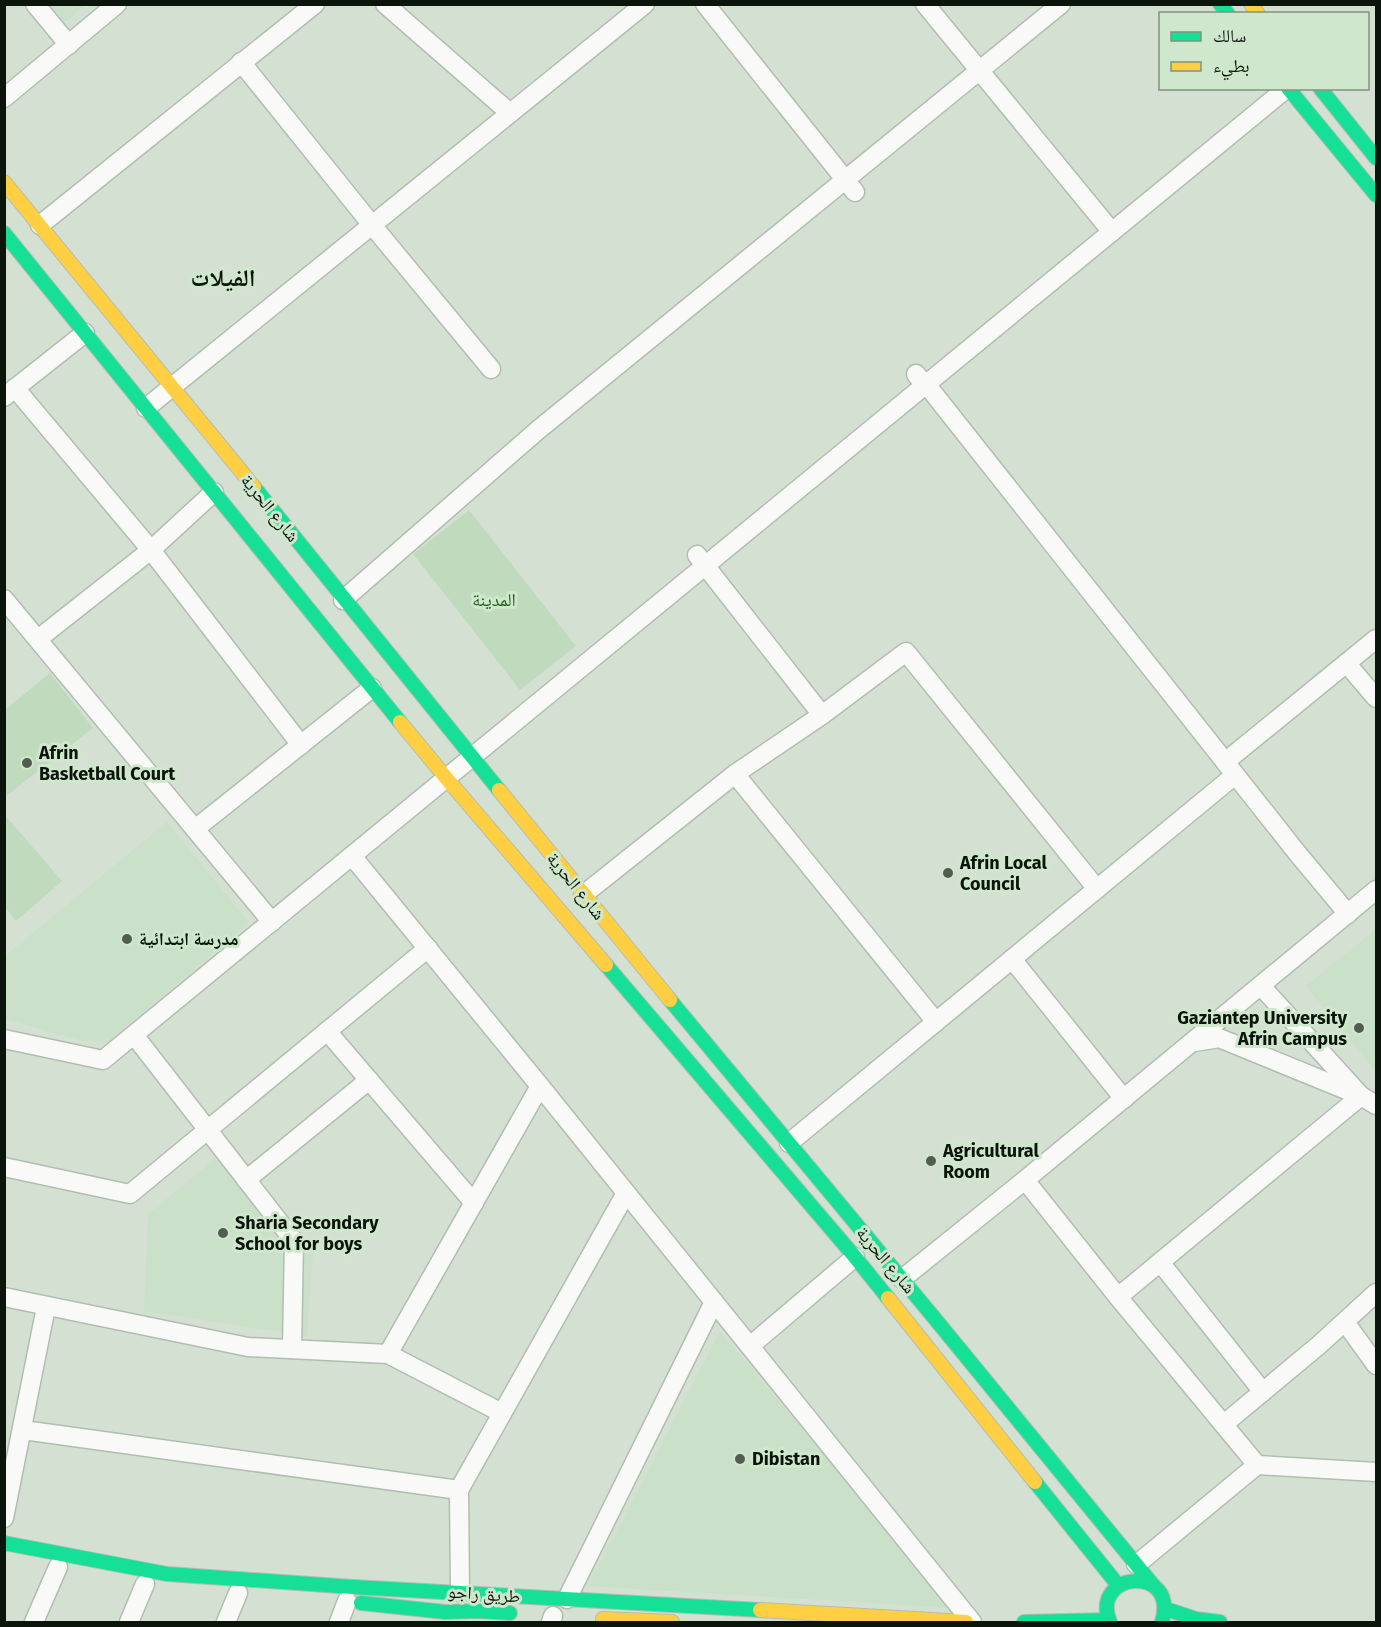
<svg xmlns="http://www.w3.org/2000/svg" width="1381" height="1627" viewBox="0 0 1381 1627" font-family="'Fira Sans','Noto Naskh Arabic',sans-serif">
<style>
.built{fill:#cbe0c8}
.green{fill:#c0dabd}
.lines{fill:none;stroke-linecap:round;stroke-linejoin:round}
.street-casing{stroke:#b2bdb1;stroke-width:21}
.fast-casing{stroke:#b2bdb1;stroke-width:16}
.slow-casing{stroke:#b2bdb1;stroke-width:16}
.street{stroke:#f9faf8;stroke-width:18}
.fast{stroke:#16e098;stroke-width:14}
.slow{stroke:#ffcf43;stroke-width:14}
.poi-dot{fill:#525c51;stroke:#cfe7cc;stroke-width:2}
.labels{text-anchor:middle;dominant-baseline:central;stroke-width:6;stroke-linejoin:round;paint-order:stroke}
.street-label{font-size:18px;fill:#0c150b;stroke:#cfe7cc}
.park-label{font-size:18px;fill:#1e5d19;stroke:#cfe7cc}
.poi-label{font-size:18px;font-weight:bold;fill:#0c150b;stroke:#cfe7cc;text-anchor:start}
.district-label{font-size:24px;font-weight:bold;fill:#0c150b;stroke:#cfe7cc}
</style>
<rect width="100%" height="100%" fill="#d4e1d2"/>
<g class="built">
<polygon points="51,5 85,5 65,22"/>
<polygon points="167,822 249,923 108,1042 82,1041 5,1019 5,956"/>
<polygon points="1376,929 1376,1071 1306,986"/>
<polygon points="228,1148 313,1251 307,1336 144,1311 148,1214"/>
<polygon points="720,1331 952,1608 588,1586"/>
</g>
<g class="green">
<polygon points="469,510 576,646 520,690 413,554"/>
<polygon points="50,673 93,728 5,797 5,710"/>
<polygon points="4,814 62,881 16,921 5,907"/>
</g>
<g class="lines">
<g class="street-casing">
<g id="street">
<polyline points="35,4 69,45"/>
<polyline points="385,4 510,113"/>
<polyline points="705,4 855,192"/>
<polyline points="925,4 1112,232"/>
<polyline points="241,62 372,225 491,369"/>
<polyline points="4,98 117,4"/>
<polyline points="40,225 315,4"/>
<polyline points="916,374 925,386 930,389 1298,854 1348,914"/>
<polyline points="15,388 151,550 301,745"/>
<polyline points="4,397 85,333"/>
<polyline points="146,408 645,4"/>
<polyline points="697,555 822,715"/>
<polyline points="4,599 272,922"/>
<polyline points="343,600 538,430 1061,4"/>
<polyline points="38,639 151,550 214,492"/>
<polyline points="1347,664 1376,698"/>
<polyline points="1225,762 1376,639"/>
<polyline points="735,774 936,1022"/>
<polyline points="195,829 372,688"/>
<polyline points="352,856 540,1086 972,1622"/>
<polyline points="583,895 735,774 822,715 906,652 1097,889"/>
<polyline points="1012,959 1124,1099"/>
<polyline points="327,1031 474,1203"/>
<polyline points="134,1035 294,1241 292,1349"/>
<polyline points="4,1039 103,1060 1287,88"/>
<polyline points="1195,1042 1219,1038 1361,1096 1376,1105"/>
<polyline points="789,1143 1235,775"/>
<polyline points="4,1167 130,1194 428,948"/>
<polyline points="246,1180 369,1080"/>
<polyline points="1025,1180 1118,1297 1257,1465 1376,1472"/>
<polyline points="1160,1262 1263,1392"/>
<polyline points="902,1279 1025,1180 1376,890"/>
<polyline points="4,1297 248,1347 388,1354 502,1413"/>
<polyline points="1118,1297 1361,1096 1261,986"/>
<polyline points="1345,1322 1376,1365"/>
<polyline points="750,1346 855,1257"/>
<polyline points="388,1354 540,1086"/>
<polyline points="1224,1424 1319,1345 1376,1293"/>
<polyline points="23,1430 459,1490"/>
<polyline points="4,1518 46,1307"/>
<polyline points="1136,1564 1142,1560 1257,1465"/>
<polyline points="460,1592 459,1490 626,1193"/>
<polyline points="567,1599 714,1302"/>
<polyline points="34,1622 58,1567"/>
<polyline points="129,1622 145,1584"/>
<polyline points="226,1622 238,1593"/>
<polyline points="339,1622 347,1601"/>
<polyline points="551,1622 553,1616"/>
</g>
</g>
<g class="fast-casing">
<g id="fast">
<polyline points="1220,4 1228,14"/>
<polyline points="1288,88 1376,195"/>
<polyline points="1320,88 1376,158"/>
<polyline points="4,233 400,722"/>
<polyline points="254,487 499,790"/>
<polyline points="606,965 855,1257 888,1298"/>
<polyline points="670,1000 936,1320 1153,1585"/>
<polyline points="1035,1482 1118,1585"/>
<polyline points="4,1543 167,1574 353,1587 760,1610"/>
<polyline points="361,1603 445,1612 478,1611 510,1613"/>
<polyline points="1166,1609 1196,1619 1220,1622"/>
<polyline points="1024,1622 1108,1620"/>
<path d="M1110,1622C1089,1572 1179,1563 1162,1622"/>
</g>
</g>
<g class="slow-casing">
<g id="slow">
<polyline points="1251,4 1258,14"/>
<polyline points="4,182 254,487"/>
<polyline points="400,722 447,779 606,965"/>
<polyline points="499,790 670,1000"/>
<polyline points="888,1298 1035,1482"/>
<polyline points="760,1610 966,1622"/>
<polyline points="603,1619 672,1622"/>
</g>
</g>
<use href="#street" class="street"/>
<use href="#fast" class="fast"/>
<use href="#slow" class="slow"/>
</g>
<g class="poi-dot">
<circle cx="27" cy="763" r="6"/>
<circle cx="948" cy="873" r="6"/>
<circle cx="127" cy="939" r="6"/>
<circle cx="1359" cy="1028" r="6"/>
<circle cx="931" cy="1161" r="6"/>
<circle cx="223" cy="1233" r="6"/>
<circle cx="740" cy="1459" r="6"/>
</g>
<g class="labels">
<g class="street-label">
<text transform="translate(270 508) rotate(51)">شارع الحرية</text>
<text transform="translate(576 886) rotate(51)">شارع الحرية</text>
<text transform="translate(886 1260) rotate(50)">شارع الحرية</text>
<text transform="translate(484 1594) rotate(4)">طريق راجو</text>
</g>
<g class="park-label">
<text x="494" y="600">المدينة</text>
</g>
<g class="poi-label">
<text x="39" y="753">Afrin<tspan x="39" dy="21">Basketball Court</tspan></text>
<text x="960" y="863">Afrin Local<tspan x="960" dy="21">Council</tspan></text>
<text x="139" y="939">مدرسة ابتدائية</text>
<text x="1347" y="1018" text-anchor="end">Gaziantep University<tspan x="1347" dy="21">Afrin Campus</tspan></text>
<text x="943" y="1151">Agricultural<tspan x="943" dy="21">Room</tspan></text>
<text x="235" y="1223">Sharia Secondary<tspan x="235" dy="21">School for boys</tspan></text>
<text x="752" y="1459">Dibistan</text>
</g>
<g class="district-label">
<text x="223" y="278">الفيلات</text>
</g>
</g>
<rect width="1381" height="1627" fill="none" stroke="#0c150b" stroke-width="12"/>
<rect x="1159" y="12" width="210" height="78" fill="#cfe7cc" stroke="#81937f" stroke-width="1.5"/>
<rect x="1171" y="32" width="30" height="9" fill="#16e098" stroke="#81937f" stroke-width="1.5"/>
<text x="1213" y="42" font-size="18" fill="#0c150b">سالك</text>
<rect x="1171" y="62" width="30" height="9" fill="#ffcf43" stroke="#81937f" stroke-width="1.5"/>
<text x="1213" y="72" font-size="18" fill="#0c150b">بطيء</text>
</svg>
